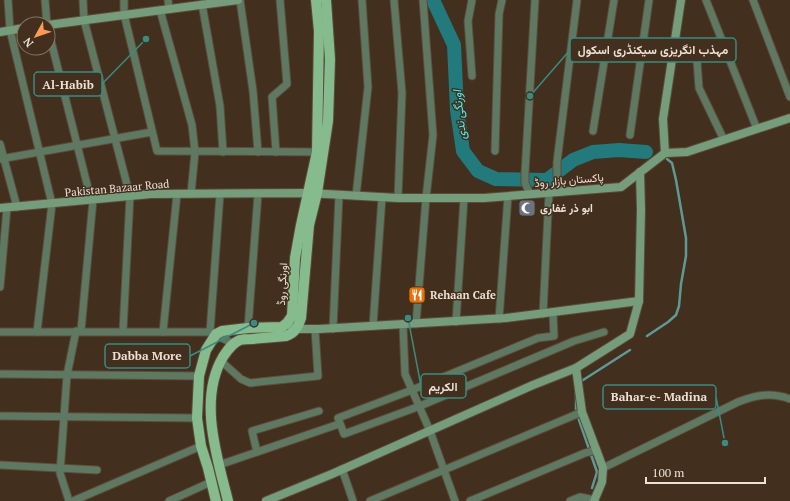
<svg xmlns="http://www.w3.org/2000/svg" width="790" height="501" viewBox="0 0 790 501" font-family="'PT Serif',Vazirmatn,serif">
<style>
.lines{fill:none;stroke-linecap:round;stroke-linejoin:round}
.stream{stroke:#5f9997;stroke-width:2.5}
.river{stroke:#227a7d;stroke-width:14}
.street-casing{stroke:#5d4b3a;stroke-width:9}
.secondary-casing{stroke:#5d4b3a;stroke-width:10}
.primary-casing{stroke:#5d4b3a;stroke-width:12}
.street{stroke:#5e7862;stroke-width:7}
.secondary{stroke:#759d7b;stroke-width:8}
.primary{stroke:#86bb8e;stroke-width:10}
.labels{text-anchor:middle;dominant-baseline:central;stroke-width:3;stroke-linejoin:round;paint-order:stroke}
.street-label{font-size:11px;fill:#ede0d5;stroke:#422f1d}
.poi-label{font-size:11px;font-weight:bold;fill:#ede0d5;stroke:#422f1d;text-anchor:start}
.water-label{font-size:12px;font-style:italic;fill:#51f1f5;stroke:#422f1d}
.leader{fill:none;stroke:#3b8b83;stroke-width:1.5}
.callout-dot{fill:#3b8b83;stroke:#422f1d;stroke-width:1.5}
.callout{fill:#422f1d;stroke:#3b8b83;stroke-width:1.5}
.callout-label{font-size:12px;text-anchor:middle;font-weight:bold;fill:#ede0d5}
</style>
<rect width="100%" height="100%" fill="#422f1d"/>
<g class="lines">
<g class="stream">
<polyline points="647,336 668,322 676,315 679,306 681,284 686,256 686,238 676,180 672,163 667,159"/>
<polyline points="580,382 630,350"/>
<polyline points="576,393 576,410 579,420 597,472 592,488"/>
</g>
<polyline class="river" points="433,0 454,45 457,110 463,151 478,171 496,179 547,180 573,160 593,152 619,150 646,152"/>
<g class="street-casing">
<g id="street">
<polyline points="8,0 10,30 52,204 37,332"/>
<polyline points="45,0 47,24"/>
<polyline points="83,0 84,20 130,196 123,331"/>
<polyline points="124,0 124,14 157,151 317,152"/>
<polyline points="168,0 169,9"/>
<polyline points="240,0 253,91 258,152"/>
<polyline points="394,0 402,93 398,198"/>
<polyline points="706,0 757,129"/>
<polyline points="753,0 790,97"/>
<polyline points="202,4 220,106 223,152"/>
<polyline points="160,10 192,125 195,152 191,194"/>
<polyline points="48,29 91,200"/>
<polyline points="697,61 699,88 724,140"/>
<polyline points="472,76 468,21 472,0"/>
<polyline points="593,131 614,0"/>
<polyline points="630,135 649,0"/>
<polyline points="0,144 17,207"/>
<polyline points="495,151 499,14 502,0"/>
<polyline points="276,152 272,97 287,84 280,0"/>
<polyline points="0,159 152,132"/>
<polyline points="561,192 557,178 557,162 577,0"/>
<polyline points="530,194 525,183 525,173 535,0"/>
<polyline points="356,196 368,87 362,0"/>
<polyline points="0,287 7,208"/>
<polyline points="553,313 554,336 538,338 412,390 338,418 344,434 420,406 574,341 604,332"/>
<polyline points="543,314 549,193"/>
<polyline points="499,319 508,196"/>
<polyline points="456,322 464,198"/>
<polyline points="416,324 426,198 433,135 423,0"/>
<polyline points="403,325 405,374 430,431 455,501"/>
<polyline points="373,326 382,197"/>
<polyline points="248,328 258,194"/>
<polyline points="333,329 339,195"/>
<polyline points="81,331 93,200"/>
<polyline points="0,332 210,332 234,344"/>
<polyline points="163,332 177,194"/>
<polyline points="210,332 220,194"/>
<polyline points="221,361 241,379 250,383 318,376 315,329"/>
<polyline points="0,374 199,376"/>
<polyline points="0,416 197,418"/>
<polyline points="257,452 252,431 319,411"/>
<polyline points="0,465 97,470"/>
<polyline points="219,465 339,424"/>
<path d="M603,468L738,402C756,395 771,392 790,399"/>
<polyline points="342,469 353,501"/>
<polyline points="69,501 60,473 67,375 76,331"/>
<polyline points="73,501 201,446"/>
<polyline points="169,501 211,482"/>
<polyline points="370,501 582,412"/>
<polyline points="470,501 585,453 597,450"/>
<polyline points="570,501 580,497 595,500"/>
</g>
</g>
<g class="secondary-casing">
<g id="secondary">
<polyline points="48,25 238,0"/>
<polyline points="0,32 24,28"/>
<polyline points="665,153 663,119 681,0"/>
<polyline points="665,153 687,152 790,118"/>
<polyline points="0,208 151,194 308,193 398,198 484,198 621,187 665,153"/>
<polyline points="292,328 297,329 319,329 506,318 639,301"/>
<polyline points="576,368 582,412 603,468 602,482 594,501"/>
<polyline points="266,501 332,474 533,385 576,368 630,334 639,301 641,210 640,172"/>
</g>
</g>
<g class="primary-casing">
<g id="primary">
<polyline points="216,501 208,468 201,446 197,418 199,376 206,350 216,334 222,331 248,328 282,327 287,323 292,316 295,258 301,225 317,152 319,31 316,0"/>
<path d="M228,501C217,457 198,399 223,357C227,351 232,343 240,340C244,339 249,339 252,339C264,338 275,337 286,336C295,333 298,327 301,318L309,225L317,193L328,121L330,59L326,0"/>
</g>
</g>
<use href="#street" class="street"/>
<use href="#secondary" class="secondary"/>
<use href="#primary" class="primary"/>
</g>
<defs>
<g id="mosque-square" transform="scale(0.9)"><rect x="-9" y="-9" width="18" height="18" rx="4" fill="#6b7280" stroke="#422f1d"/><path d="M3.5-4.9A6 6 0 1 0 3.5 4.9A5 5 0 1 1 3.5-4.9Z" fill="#fff"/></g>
<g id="restaurant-square" transform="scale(0.9)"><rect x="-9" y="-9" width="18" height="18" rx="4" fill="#e8710a" stroke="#422f1d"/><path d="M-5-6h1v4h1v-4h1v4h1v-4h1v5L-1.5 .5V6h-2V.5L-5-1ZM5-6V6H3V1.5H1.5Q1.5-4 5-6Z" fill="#fff"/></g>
</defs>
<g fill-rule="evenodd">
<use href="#mosque-square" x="527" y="208"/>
<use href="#restaurant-square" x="417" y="295"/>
</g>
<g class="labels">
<g class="street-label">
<text transform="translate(569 180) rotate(-5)">پاکستان بازار روڈ</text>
<text transform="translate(117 188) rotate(-5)">Pakistan Bazaar Road</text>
<text transform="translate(282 284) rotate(-87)">اورنگی روڈ</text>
</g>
<g class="poi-label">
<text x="540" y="208">ابو ذر غفاری</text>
<text x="430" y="295">Rehaan Cafe</text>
</g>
<g class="water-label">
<text transform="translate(459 115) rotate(-96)">اورنگی ندی</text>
</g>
</g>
<path class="leader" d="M530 96L570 50M146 39L102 84M254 323L190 356M408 318L421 386M725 443L716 397"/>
<g class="callout-dot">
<circle cx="530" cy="96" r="4"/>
<circle cx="146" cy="39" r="4"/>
<circle cx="254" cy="323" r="4"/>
<circle cx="408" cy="318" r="4"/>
<circle cx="725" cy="443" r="4"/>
</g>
<g class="callout">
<rect x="570" y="38" width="166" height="24" rx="4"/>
<rect x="34" y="72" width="68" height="24" rx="4"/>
<rect x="105" y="344" width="85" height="24" rx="4"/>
<rect x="421" y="374" width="45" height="24" rx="4"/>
<rect x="603" y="385" width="113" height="24" rx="4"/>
</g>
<g class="callout-label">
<text x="653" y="54">مہذب انگریزی سیکنڈری اسکول</text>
<text x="68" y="89">Al-Habib</text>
<text x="147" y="360">Dabba More</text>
<text x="443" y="391">الکریم</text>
<text x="659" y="401">Bahar-e- Madina</text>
</g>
<g transform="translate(36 36) rotate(230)"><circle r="19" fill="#422f1d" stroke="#867667"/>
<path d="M0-3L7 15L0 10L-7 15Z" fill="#ff9b59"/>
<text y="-6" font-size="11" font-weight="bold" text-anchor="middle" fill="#ede0d5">N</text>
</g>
<path d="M646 477v6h119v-6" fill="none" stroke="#ede0d5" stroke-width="2"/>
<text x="652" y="477" font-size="12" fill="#ede0d5" stroke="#422f1d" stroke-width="3" paint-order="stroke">100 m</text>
</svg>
